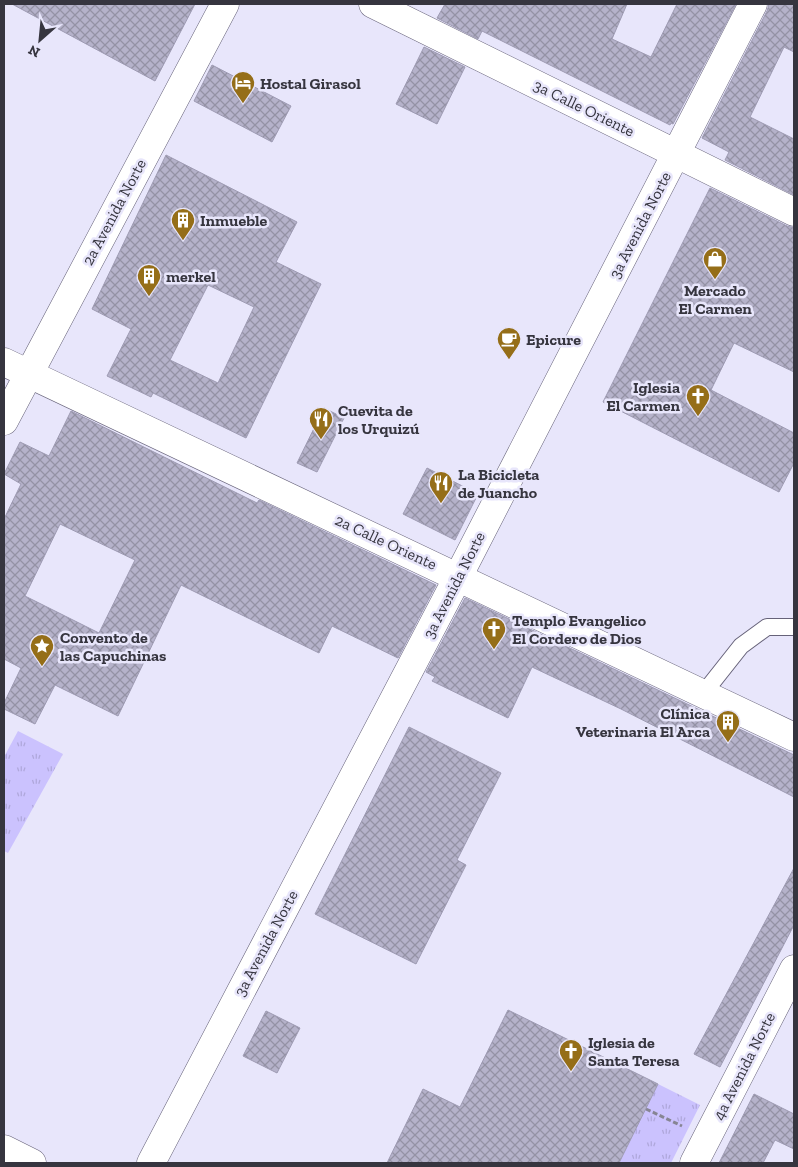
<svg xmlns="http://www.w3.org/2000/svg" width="798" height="1167" viewBox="0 0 798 1167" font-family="'Zilla Slab',serif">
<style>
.grass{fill:url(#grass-tufts)}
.building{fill:url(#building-cross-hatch);stroke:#9e9bb3;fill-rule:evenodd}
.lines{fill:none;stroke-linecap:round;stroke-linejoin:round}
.lane-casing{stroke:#666279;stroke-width:18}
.street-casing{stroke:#666279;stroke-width:29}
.secondary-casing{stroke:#666279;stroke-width:29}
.primary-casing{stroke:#666279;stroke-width:29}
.path{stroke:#878594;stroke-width:3;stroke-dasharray:5 2.5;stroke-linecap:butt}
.lane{stroke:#fff;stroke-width:16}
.street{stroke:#fff;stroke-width:28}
.secondary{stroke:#fff;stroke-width:28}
.primary{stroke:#fff;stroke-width:28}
.labels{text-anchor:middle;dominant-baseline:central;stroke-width:5;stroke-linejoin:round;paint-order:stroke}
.poi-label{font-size:16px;font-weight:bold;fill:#36353f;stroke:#e8e6fb;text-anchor:start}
.street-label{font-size:16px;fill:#36353f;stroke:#e8e6fb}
</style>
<defs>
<pattern id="grass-tufts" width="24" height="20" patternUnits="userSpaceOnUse" patternTransform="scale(1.25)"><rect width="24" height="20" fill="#cbc2fe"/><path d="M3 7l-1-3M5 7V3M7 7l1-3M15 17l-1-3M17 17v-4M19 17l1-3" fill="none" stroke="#afa7db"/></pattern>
<pattern id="building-cross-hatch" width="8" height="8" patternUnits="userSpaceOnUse" patternTransform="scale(1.25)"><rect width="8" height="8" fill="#b5b2ca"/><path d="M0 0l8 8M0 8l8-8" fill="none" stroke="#9492a5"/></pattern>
</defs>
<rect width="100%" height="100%" fill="#e8e6fb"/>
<g class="grass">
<polygon points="18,731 63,754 8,853 4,851 4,757"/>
<polygon points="658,1084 700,1105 671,1163 619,1163"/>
</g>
<g class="building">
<polygon points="12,4 195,4 155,81"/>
<polygon points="445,4 627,4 612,39 651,57 677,4 736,4 673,124 671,123 670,125 482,31 478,39 437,18"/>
<polygon points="769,4 794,4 794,52 784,47 750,117 794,139 794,195 725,160 729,152 702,138 767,11"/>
<polygon points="424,47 465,67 437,124 396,104"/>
<polygon points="212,65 291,106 272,142 194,101"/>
<path d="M166,155L297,222L276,262L321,284L246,438L153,393L151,397L107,376L131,329L92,309ZM208,285L254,307L218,383L170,360Z"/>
<polygon points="710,188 787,226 794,228 794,372 734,343 711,390 794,433 794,463 779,492 603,402"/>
<polygon points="324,408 344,418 317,472 297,463"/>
<path d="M71,411L257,503L259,500L436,585L398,658L332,626L319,653L181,585L118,716L55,685L35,724L4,709V703L21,668L4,659V519L21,484L4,474L20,442L49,456ZM60,524L135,560L99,633L25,596Z"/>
<polygon points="427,468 478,494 455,540 403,514"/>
<polygon points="465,598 794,755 794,797 621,709 532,667 508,718 432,681 435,677 426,672"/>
<polygon points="409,727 501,773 457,860 466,865 416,964 315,914"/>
<polygon points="794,868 794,925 720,1067 694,1054"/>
<polygon points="508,1010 658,1084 619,1163 387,1163 423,1089 460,1107"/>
<polygon points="266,1011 300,1028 277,1073 243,1056"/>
<polygon points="754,1094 794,1114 794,1149 775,1140 763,1163 719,1163"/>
</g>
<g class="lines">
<g class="lane-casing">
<polyline id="lane" points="703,694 741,646 767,627 794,627"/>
</g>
<g class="street-casing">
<g id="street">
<polyline points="4,362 794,737"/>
<polyline points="4,421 225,4"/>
<polyline points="4,1149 32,1163"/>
</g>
</g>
<g class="secondary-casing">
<g id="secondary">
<polyline points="151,1163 458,577 753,4"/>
<polyline points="694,1163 794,969"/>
</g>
</g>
<g class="primary-casing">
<polyline id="primary" points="373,4 794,212"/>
</g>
<polyline class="path" points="646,1109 682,1126"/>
<use href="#lane" class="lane"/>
<use href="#street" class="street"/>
<use href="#secondary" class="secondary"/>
<use href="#primary" class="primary"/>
</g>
<defs>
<g id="hotel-pin" transform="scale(1.25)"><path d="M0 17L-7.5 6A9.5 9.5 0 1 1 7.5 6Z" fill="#956e18" stroke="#e8e6fb"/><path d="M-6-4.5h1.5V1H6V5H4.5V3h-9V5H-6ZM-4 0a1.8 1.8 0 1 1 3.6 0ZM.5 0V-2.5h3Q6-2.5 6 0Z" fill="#fff"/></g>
<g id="building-pin" transform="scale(1.25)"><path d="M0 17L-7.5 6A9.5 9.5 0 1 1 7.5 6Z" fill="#956e18" stroke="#e8e6fb"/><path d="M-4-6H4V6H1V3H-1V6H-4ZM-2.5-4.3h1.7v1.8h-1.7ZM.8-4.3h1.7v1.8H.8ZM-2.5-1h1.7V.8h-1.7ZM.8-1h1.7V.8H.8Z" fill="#fff"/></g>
<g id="shop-pin" transform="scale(1.25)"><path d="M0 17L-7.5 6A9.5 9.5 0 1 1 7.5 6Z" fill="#956e18" stroke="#e8e6fb"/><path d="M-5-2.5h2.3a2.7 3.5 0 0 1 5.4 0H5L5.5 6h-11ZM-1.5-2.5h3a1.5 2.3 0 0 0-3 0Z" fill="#fff"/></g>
<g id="cafe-pin" transform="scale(1.25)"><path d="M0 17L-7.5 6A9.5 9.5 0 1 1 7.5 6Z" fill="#956e18" stroke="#e8e6fb"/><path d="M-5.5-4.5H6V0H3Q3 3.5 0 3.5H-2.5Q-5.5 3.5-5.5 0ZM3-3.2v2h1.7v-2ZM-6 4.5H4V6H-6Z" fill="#fff"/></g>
<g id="church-pin" transform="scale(1.25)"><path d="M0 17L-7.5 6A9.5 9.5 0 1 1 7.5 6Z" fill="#956e18" stroke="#e8e6fb"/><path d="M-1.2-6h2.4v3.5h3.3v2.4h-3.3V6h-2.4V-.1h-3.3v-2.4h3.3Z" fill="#fff"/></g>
<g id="restaurant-pin" transform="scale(1.25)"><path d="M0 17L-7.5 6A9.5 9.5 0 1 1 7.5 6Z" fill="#956e18" stroke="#e8e6fb"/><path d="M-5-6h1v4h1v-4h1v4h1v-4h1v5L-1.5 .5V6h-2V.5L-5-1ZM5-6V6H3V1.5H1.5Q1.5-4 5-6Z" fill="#fff"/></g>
<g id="sight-pin" transform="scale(1.25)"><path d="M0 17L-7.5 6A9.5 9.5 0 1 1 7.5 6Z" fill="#956e18" stroke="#e8e6fb"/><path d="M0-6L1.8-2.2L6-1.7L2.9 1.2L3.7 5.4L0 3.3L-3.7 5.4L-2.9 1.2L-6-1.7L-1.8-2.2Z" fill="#fff"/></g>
</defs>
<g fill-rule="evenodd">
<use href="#hotel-pin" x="243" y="83"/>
<use href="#building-pin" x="183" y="220"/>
<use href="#shop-pin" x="715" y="259"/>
<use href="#building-pin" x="149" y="276"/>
<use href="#cafe-pin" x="509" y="339"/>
<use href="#church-pin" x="698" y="396"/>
<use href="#restaurant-pin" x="321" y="419"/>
<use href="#restaurant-pin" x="441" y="483"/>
<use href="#church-pin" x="494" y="629"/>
<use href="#sight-pin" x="42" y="646"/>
<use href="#building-pin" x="728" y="722"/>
<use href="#church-pin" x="571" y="1051"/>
</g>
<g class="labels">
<g class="poi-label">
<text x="260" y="83">Hostal Girasol</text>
<text x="200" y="220">Inmueble</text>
<text x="166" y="276">merkel</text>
<text x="715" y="290" text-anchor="middle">Mercado<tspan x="715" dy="18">El Carmen</tspan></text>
<text x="526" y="339">Epicure</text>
<text x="680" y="387" text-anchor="end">Iglesia<tspan x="680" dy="18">El Carmen</tspan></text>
<text x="338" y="410">Cuevita de<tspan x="338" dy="18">los Urquizú</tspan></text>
<text x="458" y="474">La Bicicleta<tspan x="458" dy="18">de Juancho</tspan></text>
<text x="512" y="620">Templo Evangelico<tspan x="512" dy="18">El Cordero de Dios</tspan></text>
<text x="60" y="637">Convento de<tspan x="60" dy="18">las Capuchinas</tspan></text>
<text x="710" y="713" text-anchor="end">Clínica<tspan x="710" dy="18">Veterinaria El Arca</tspan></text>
<text x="588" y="1042">Iglesia de<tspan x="588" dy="18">Santa Teresa</tspan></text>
</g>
<g class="street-label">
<text transform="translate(584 108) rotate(26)">3a Calle Oriente</text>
<text transform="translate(114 212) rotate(-62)">2a Avenida Norte</text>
<text transform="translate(640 225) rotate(-63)">3a Avenida Norte</text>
<text transform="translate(386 542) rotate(25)">2a Calle Oriente</text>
<text transform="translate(454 585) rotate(-63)">3a Avenida Norte</text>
<text transform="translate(266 943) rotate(-62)">3a Avenida Norte</text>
<text transform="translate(744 1066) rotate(-63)">4a Avenida Norte</text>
</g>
</g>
<rect width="798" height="1167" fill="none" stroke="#36353f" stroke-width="10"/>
<g transform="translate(40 40) rotate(207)" stroke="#e8e6fb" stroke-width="4" paint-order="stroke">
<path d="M0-4L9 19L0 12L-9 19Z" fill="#36353f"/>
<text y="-8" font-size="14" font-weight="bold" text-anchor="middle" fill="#36353f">N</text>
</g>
</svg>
